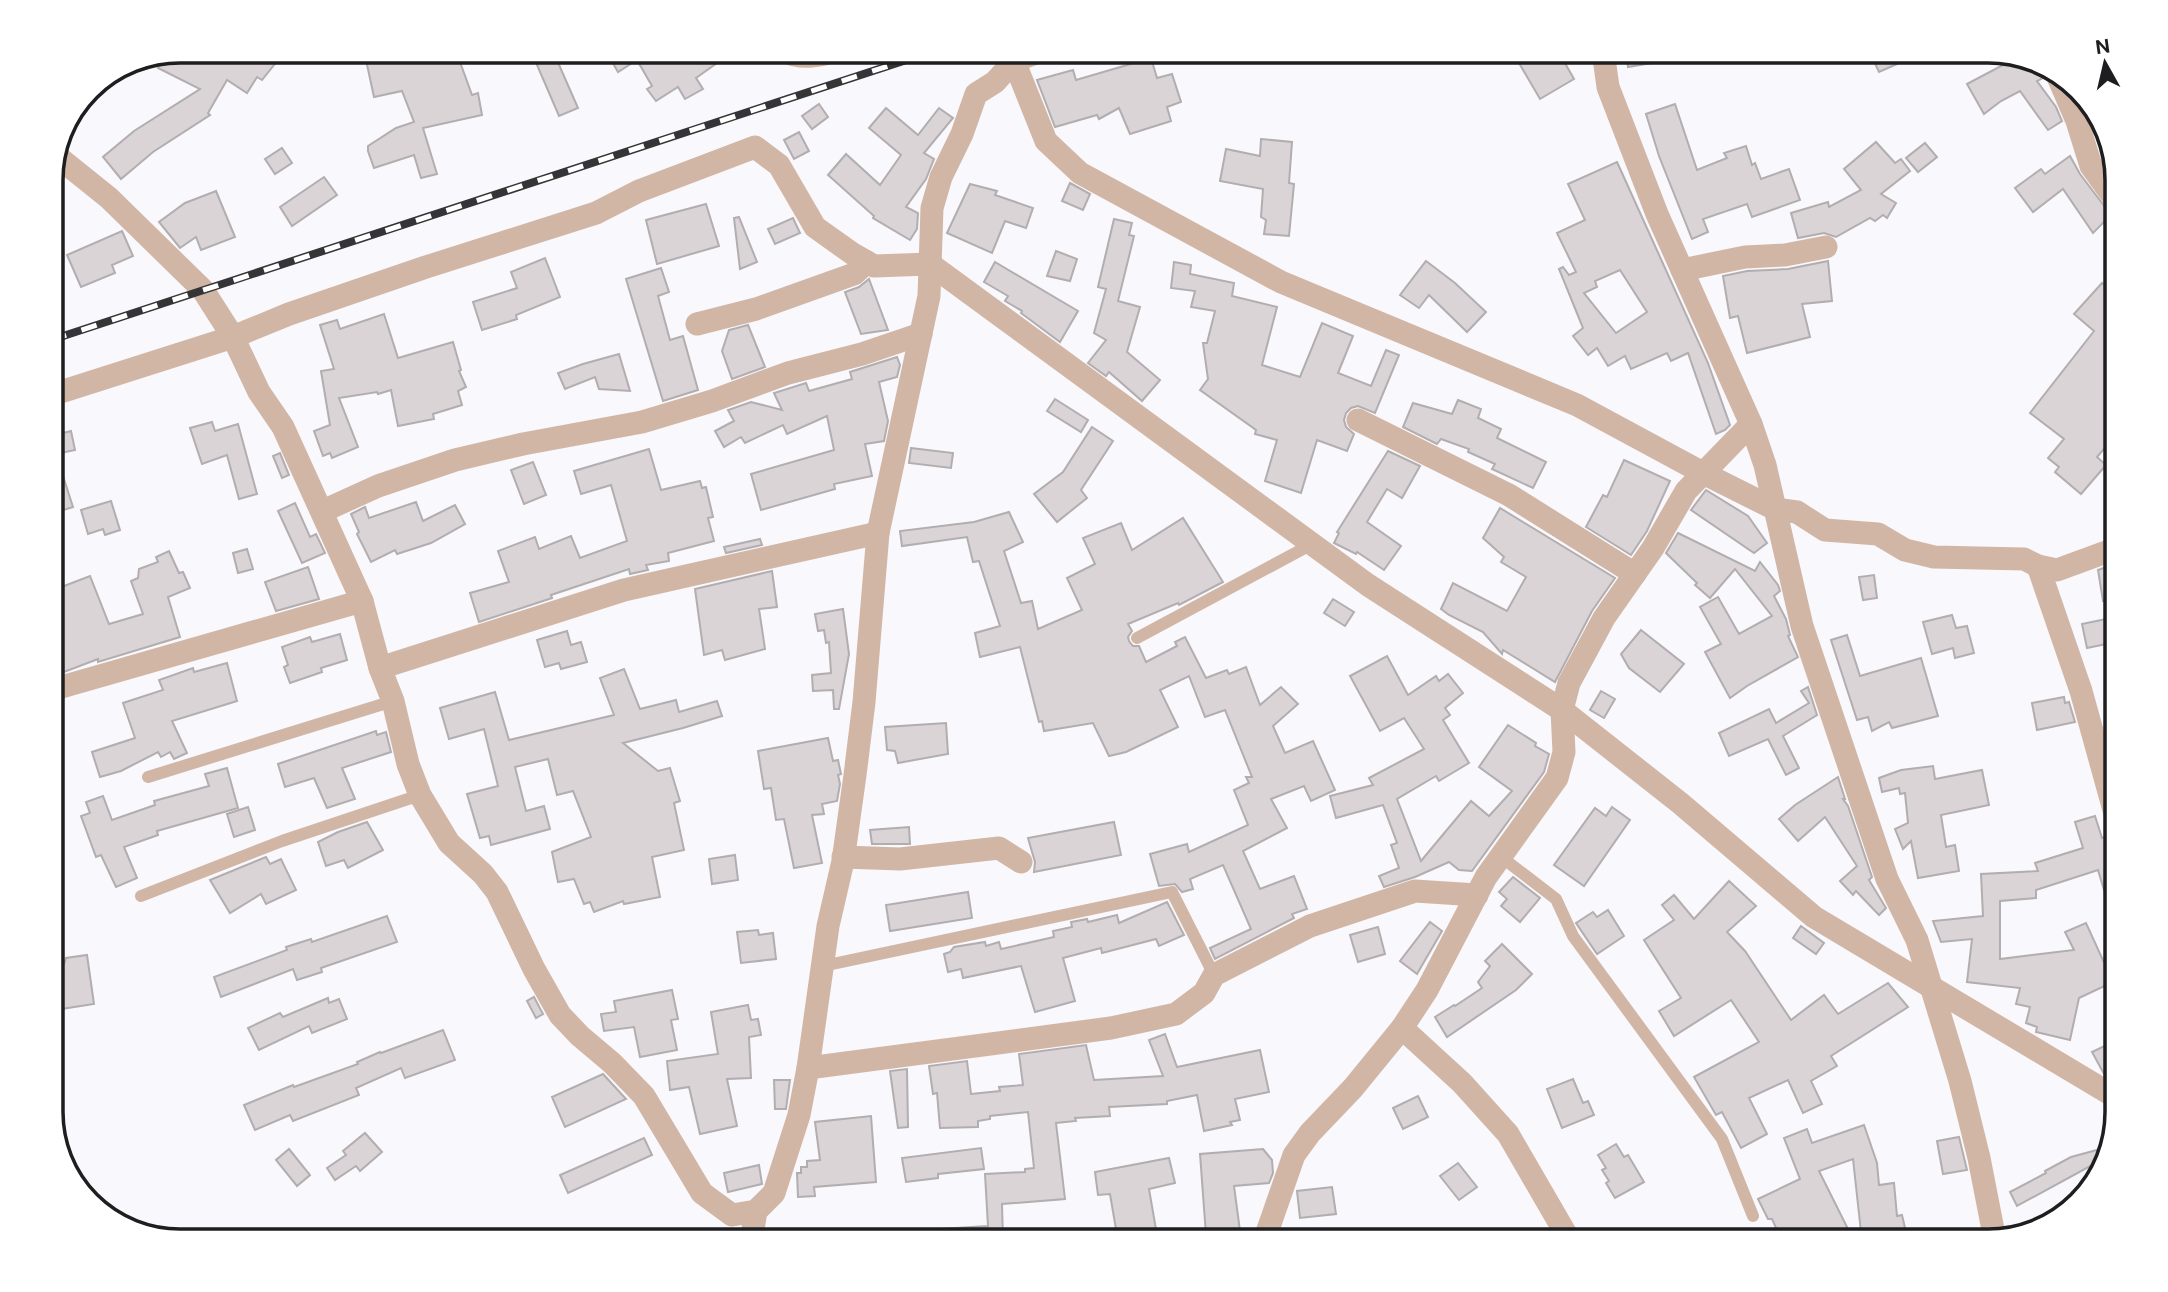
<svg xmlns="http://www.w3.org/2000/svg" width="2168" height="1292" viewBox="0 0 2168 1292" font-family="'Public Sans',sans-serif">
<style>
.building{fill:#dad4d6;stroke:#b2adaf;stroke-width:2;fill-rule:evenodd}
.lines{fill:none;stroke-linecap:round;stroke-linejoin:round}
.service{stroke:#d1b6a6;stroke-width:12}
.minor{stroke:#d1b6a6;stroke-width:23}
.rail-casing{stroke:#353537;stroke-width:8}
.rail{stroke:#fff;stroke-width:5;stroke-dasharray:16;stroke-linecap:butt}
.rim{fill:none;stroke:#1e1e20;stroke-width:3.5}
</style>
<rect width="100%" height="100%" fill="#f9f8fd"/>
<g class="building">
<polygon points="180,51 264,51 278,60 262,80 257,77 247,93 227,80 208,113 210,115 153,152 121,179 103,157 134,131 200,89 158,68 165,54"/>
<polygon points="405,51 456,51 472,95 478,93 482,115 423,128 437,174 421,178 414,155 374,168 368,151 368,146 396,128 414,122 402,91 374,97 366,60"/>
<polygon points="531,51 553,51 578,108 559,116"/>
<polygon points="606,51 734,51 696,78 703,89 685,99 678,87 656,101 647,89 652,86 637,60 618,72"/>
<polygon points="1512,51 1558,51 1574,79 1540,99"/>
<polygon points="1626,51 1675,51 1676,59 1628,67"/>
<polygon points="1887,51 1927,51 1879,72 1872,57"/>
<polygon points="1151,58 1157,78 1172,74 1181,102 1167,107 1171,121 1130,134 1119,108 1099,119 1097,115 1055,127 1037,80 1073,70 1076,80"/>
<polygon points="2016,58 2042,65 2043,78 2037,81 2056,107 2062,121 2048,130 2020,91 2001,101 1984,114 1967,84"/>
<polygon points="819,104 828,117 812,129 802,116"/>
<polygon points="1675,104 1697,170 1727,158 1724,153 1746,146 1752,165 1755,163 1761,179 1789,169 1800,200 1752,217 1747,204 1703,219 1708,232 1692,239 1659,156 1646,114"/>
<polygon points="886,108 918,135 939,108 953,118 924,153 934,159 926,179 906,207 918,213 917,229 910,240 873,218 874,216 828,175 846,154 880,185 901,155 869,128"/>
<polygon points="799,132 809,151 794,159 784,140"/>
<polygon points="1261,139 1292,142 1289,183 1294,184 1289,236 1264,234 1266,220 1261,217 1263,189 1220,181 1226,149 1260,156"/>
<polygon points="1876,142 1895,163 1901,159 1910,171 1881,194 1896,203 1887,218 1883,215 1875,221 1870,218 1836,237 1824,233 1798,238 1791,213 1828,202 1829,207 1861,190 1844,169"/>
<polygon points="1925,143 1937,157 1918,172 1906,158"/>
<polygon points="282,148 292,163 275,174 265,159"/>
<polygon points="2070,156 2080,174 2111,215 2093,233 2063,189 2033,212 2015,188 2041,169 2045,174"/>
<path d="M1617,162L1708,363L1730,425L1725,430L1716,434L1688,353L1671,361L1667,353L1631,369L1625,356L1608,366L1597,348L1588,355L1573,336L1583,328L1559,269L1563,267L1569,275L1576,272L1557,233L1585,220L1568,184ZM1620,270L1647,312L1616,333L1584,293L1597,287L1595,281Z"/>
<polygon points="324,177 337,195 292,226 280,207"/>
<polygon points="1070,183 1090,194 1083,210 1062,201"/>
<polygon points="970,184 997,191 995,195 1033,208 1026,228 1005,221 992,253 947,233"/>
<polygon points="216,191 235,237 201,250 196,237 180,248 159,222 185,203"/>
<polygon points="706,204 719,246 657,264 646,220"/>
<polygon points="739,217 757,262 740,269 734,218"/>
<polygon points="793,218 800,233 775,244 768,229"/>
<polygon points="1114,219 1132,223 1129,235 1134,236 1118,301 1140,307 1127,352 1160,380 1142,401 1109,372 1106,376 1088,363 1106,340 1094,333 1106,289 1098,287"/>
<polygon points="122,231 133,256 112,265 115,273 81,287 67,255"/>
<polygon points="1056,251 1077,259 1070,281 1047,276"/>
<polygon points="545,258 560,297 516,315 517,319 482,330 473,302 517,288 511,272"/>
<polygon points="1426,261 1455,283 1486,312 1467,332 1429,295 1419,308 1400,295"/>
<polygon points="1828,261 1832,301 1802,304 1810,337 1747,353 1738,316 1730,318 1723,276 1747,271 1788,269"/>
<polygon points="995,262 1078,311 1060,342 1021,313 1022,311 1005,301 1008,296 984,282"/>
<polygon points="1174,262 1191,265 1190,274 1234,283 1232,296 1277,307 1262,365 1300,377 1322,323 1353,336 1338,373 1371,386 1386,350 1399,355 1375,413 1358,406 1351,408 1346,413 1344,420 1346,427 1354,434 1347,451 1317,440 1301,493 1265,481 1277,440 1255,434 1256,430 1200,390 1208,379 1203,343 1207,343 1215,311 1191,307 1195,291 1171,288"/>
<polygon points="661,268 669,292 658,296 670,340 683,336 698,390 663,401 626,279"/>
<polygon points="869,279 888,330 861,334 845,292 859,287"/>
<polygon points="2102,283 2117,297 2117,434 2097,457 2106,465 2081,494 2055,472 2059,467 2048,458 2064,439 2030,413 2094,331 2074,314"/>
<polygon points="384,314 398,358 453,342 461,370 459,371 466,387 458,391 462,405 433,414 434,419 398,426 391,390 378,394 377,392 339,398 358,447 332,458 330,453 323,456 314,431 330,425 321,371 334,369 320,325 337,320 340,329"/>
<polygon points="748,325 765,367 732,379 722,351 729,330"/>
<polygon points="619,354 630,391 599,389 595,377 565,389 558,373 583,364"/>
<polygon points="897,357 900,365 897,377 879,382 888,421 884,441 865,444 872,476 834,484 835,489 761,510 751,474 834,450 827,416 787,434 783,425 745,443 741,437 724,447 715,431 734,421 728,410 751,402 782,410 774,393 806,383 809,391 852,379 850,372"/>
<polygon points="1055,399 1088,420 1081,432 1047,411"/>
<polygon points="1458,400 1481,409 1478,418 1501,429 1497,438 1546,462 1533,488 1492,469 1495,464 1468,452 1469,449 1441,439 1437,444 1403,427 1413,403 1452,414"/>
<polygon points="212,422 215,431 238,424 257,494 239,499 227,455 202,464 190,428"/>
<polygon points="1092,427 1113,441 1081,490 1087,498 1057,522 1034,494 1063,472"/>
<polygon points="71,431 75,450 56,454 73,507 51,514 51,436"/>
<polygon points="911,448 953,453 951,468 909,463"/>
<polygon points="649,449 661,490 700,481 702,488 706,487 713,517 708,518 714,541 668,553 669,561 646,565 648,570 630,574 629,569 551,595 552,598 479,622 470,593 509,582 498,551 535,537 539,549 571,536 580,558 627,541 611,485 581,494 574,471"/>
<polygon points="1388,451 1420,466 1402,498 1387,489 1367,522 1401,546 1384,570 1357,552 1356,554 1334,543 1339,533 1337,532"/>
<polygon points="280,453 289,475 282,478 273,456"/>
<polygon points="1624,460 1670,481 1647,531 1631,555 1586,527 1603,495 1607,497"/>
<polygon points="533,462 546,495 524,504 511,470"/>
<polygon points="1706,490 1748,516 1767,543 1754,553 1691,510"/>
<polygon points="111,501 120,530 105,535 103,529 88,534 81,510"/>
<polygon points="416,502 423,521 455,505 465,524 431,543 397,554 395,550 371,562 357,534 359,532 351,514 365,507 369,518"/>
<polygon points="295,503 310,537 316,534 325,553 302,563 278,511"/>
<polygon points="1500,508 1615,578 1592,611 1555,682 1503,650 1502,654 1483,632 1449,615 1441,609 1453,583 1507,611 1526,577 1501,562 1504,557 1483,538"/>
<polygon points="1009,512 1023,542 1004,551 1021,603 1032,601 1038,629 1082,610 1067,578 1095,564 1083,538 1121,523 1132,550 1183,518 1223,582 1179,605 1178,603 1128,624 1132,631 1128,637 1129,641 1133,646 1139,646 1146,662 1177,646 1175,642 1185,637 1206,678 1227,670 1229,674 1246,667 1260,705 1281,687 1298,704 1273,726 1285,753 1313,741 1335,790 1311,801 1304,786 1271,799 1287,828 1243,851 1260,889 1294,876 1307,909 1292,914 1294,918 1215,959 1210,948 1251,929 1223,865 1190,879 1193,889 1182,892 1175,884 1159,886 1150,854 1187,844 1189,852 1248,825 1234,790 1249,783 1246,777 1252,777 1225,710 1205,717 1189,676 1160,690 1178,727 1126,752 1109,756 1093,723 1044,731 1042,721 1039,722 1020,647 980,657 975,633 1000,626 979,561 973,562 967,537 902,546 900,531 974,522"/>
<polygon points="1678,533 1755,571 1760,562 1778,585 1780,591 1774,596 1786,619 1790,635 1788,636 1798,657 1747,686 1730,698 1705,652 1721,644 1700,607 1718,597 1739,634 1772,616 1735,569 1710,598 1695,585 1697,583 1666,553"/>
<polygon points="760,539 762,545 726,553 724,547"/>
<polygon points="247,549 253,569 238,573 233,553"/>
<polygon points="169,551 179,573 183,572 190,588 168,597 180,637 98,662 98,659 64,672 51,638 51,591 90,576 109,624 143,614 131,581 138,578 139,569 158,562 156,557"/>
<polygon points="2112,565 2117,598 2103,601 2098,570"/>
<polygon points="308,567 319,599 276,611 265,582"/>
<polygon points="772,571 777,607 759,609 765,649 725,660 722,650 704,655 695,589"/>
<polygon points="1874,575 1877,598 1863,600 1859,577"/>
<polygon points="1333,599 1354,612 1345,626 1324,613"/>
<polygon points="843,609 849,654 839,709 834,709 833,690 813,691 812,675 831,673 829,642 826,643 824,630 818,631 815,614"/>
<polygon points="1952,615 1956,628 1967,626 1974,653 1955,658 1953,648 1932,654 1923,622"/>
<polygon points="2111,618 2116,642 2087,648 2082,624"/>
<polygon points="1641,630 1684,664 1660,692 1629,668 1621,654"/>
<polygon points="567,631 571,645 581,642 587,662 561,669 559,663 545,667 537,640"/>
<polygon points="340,634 347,660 321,668 322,672 290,683 284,667 288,665 282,647 310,637 312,642"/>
<polygon points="1847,635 1860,676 1921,658 1938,716 1892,728 1889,722 1872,731 1868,717 1857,720 1831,640"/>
<polygon points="1387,656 1408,695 1436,676 1439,681 1448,674 1463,693 1445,708 1450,715 1443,720 1469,763 1439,781 1436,776 1397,799 1421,861 1471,801 1489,816 1512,791 1479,767 1508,725 1536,743 1535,746 1549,754 1544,772 1472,871 1459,870 1449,862 1415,877 1384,887 1379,876 1399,868 1391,845 1397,843 1383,805 1336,818 1330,796 1373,785 1369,778 1424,749 1404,718 1380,731 1350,676"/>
<polygon points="227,663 237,701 172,721 187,753 174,759 170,752 161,757 158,752 121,771 100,777 92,752 135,738 123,703 163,690 159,680 193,668 194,672"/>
<polygon points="624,669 640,709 676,700 679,712 717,701 722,716 683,728 623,743 658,771 670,768 680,801 674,803 684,850 652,857 660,897 624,904 623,901 594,912 590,902 584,904 574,879 558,882 552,852 591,837 573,791 557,795 548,759 515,767 526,811 544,806 550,829 491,845 489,836 480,838 467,794 498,786 484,729 449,739 440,708 495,692 509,740 614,715 600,678"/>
<polygon points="1808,687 1817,715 1783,736 1799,768 1786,775 1768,739 1729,756 1719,733 1769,709 1776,723 1809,703 1801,691"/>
<polygon points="1601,691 1615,699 1604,718 1590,710"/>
<polygon points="2064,697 2065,703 2069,702 2075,722 2037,730 2032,703"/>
<polygon points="946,723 948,754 898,763 895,751 887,750 885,727"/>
<polygon points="376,731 377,735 386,732 391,752 342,768 355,799 327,808 314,778 285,787 278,764"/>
<polygon points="828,738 833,761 838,760 841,774 838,775 840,784 837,801 822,804 824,814 812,815 822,863 794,868 784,819 776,820 771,788 764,789 758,751"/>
<polygon points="1933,766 1935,779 1982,770 1989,805 1941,815 1946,847 1955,845 1959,871 1918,878 1911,841 1903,849 1895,829 1908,823 1905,793 1900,794 1899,788 1882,792 1879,778 1901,770"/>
<polygon points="227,768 238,808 157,831 158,835 124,847 137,878 116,887 101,855 96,857 81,816 90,813 86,802 103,796 112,820 155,805 154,801 209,786 205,774"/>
<polygon points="1838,777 1845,799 1843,799 1848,806 1872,877 1869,880 1886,908 1879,915 1856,891 1853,895 1840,881 1857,866 1825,817 1798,841 1779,819 1795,805"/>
<polygon points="248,807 255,830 234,837 227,814"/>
<polygon points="1612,807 1630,820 1584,886 1554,865 1595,808 1606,816"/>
<polygon points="2095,816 2102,838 2113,835 2117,849 2117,919 2113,920 2098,870 2036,890 2036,898 2000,901 2000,959 2074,950 2065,932 2086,923 2113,982 2079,998 2070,1040 2036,1032 2037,1027 2026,1023 2030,1007 2016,1004 2020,988 1967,982 1972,939 1941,942 1933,921 1983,916 1981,874 2038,871 2035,863 2083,848 2075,822"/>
<polygon points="367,822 383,850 348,868 344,860 326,866 318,842 338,832"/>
<polygon points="1114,822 1121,855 1034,872 1035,862 1028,838"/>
<polygon points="909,827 910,844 872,844 870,830"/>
<polygon points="735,855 738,880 712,884 709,859"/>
<polygon points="266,857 270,864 281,859 296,890 266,904 261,894 230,913 210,880"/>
<polygon points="1513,877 1540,898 1520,922 1501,906 1507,899 1499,892"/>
<polygon points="1729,881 1756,906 1727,932 1745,951 1791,1020 1824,995 1838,1014 1888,983 1908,1007 1831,1056 1837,1066 1811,1081 1822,1104 1803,1113 1788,1080 1749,1098 1767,1134 1741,1148 1722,1112 1716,1115 1694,1077 1759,1042 1731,1000 1674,1036 1659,1011 1681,998 1644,940 1674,920 1662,905 1674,895 1694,919"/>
<polygon points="968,892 972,918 890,931 886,905"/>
<polygon points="1167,902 1184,935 1159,946 1156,939 1102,953 1101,948 1063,958 1075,1001 1035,1012 1021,966 963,978 961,969 948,972 944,954 950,952 954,947 985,942 986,946 999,942 1001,949 1054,937 1053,931 1072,927 1071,922 1087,919 1088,922 1117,915 1119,923"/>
<polygon points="1608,910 1624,936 1597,954 1576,923 1593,912 1597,917"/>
<polygon points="387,916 397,942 321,968 322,972 297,980 293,969 221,997 214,977 287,950 286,947 311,939 312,942"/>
<polygon points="1430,922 1442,931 1417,974 1400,961"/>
<polygon points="1801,926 1824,943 1816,954 1793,938"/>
<polygon points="1378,927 1385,954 1358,962 1350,935"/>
<polygon points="758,930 759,935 773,933 776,959 741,963 737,932"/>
<polygon points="1502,944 1532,974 1516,990 1447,1037 1435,1017 1454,1005 1455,1006 1482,988 1478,982 1490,966 1485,961"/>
<polygon points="87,955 94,1004 61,1009 54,966 64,964 66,958"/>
<polygon points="672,990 678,1019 671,1020 677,1050 640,1057 634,1027 604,1031 601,1014 616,1012 614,1001"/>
<polygon points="534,997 543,1014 536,1018 527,1001"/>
<polygon points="328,998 329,1003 339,999 347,1019 312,1033 309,1026 259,1050 248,1028 280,1013 283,1017"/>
<polygon points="748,1005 751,1020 758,1019 761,1035 749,1037 751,1078 727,1079 737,1126 700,1134 689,1087 670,1090 667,1061 718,1054 711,1012"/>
<polygon points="443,1030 455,1060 405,1078 401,1068 356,1088 359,1095 293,1121 290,1115 255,1130 244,1105 293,1085 294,1087 358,1064 357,1062 380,1052 381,1053"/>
<polygon points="1165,1034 1177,1067 1260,1050 1269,1092 1235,1099 1240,1120 1230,1122 1232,1125 1204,1131 1197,1095 1167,1101 1167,1104 1109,1107 1110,1116 1075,1118 1076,1121 1056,1123 1065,1199 1002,1204 1003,1241 942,1241 941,1229 988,1226 985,1174 1025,1172 1025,1169 1034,1168 1028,1112 990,1116 990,1119 978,1121 978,1127 940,1128 937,1093 933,1094 929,1066 967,1061 971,1094 1000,1091 999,1087 1023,1085 1019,1054 1086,1045 1094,1080 1163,1076 1149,1040"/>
<polygon points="2117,1040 2117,1067 2104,1074 2092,1052"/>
<polygon points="907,1069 908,1127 898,1128 890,1071"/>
<polygon points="603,1074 626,1099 565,1127 552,1097"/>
<polygon points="1573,1079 1583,1103 1588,1101 1594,1115 1562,1128 1547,1089"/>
<polygon points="774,1080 790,1080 786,1109 775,1109"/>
<polygon points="1418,1096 1428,1117 1403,1129 1393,1108"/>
<polygon points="871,1116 876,1182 814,1187 815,1196 798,1197 797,1173 801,1173 801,1167 807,1167 807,1161 820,1160 815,1122"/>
<polygon points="1864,1125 1877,1163 1879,1185 1894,1183 1897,1216 1902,1215 1908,1241 1862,1241 1853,1159 1819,1171 1854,1241 1782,1241 1772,1219 1768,1219 1758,1199 1800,1179 1784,1138 1807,1129 1812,1143"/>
<polygon points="365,1133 382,1152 360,1171 356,1166 335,1180 327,1168 346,1155 343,1151"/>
<polygon points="1959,1137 1967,1170 1943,1174 1937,1141"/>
<polygon points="644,1138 652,1155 568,1193 560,1175"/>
<polygon points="1616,1144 1624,1157 1628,1155 1644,1182 1615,1198 1606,1183 1609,1181 1602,1170 1606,1168 1598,1155"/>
<polygon points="2108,1147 2105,1158 2017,1206 2010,1192 2046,1173 2045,1171 2071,1157"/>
<polygon points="981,1148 984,1169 938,1174 938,1178 906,1182 902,1158"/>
<polygon points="289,1149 310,1175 297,1186 276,1160"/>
<polygon points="1263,1149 1272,1160 1273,1173 1269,1183 1234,1186 1240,1231 1206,1235 1200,1154"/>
<polygon points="1169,1158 1175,1183 1149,1189 1158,1241 1118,1241 1110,1194 1098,1195 1095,1172"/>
<polygon points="1458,1163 1477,1187 1459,1200 1440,1176"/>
<polygon points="759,1165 762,1184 728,1192 724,1173"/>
<polygon points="1332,1187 1336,1214 1300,1218 1297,1191"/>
</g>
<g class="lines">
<g class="service">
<polyline points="1137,638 1314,543"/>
<polyline points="148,777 393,701"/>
<polyline points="1500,856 1556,899 1573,936 1722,1139 1753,1216"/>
<polyline points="141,896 282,841 420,795"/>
<polyline points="823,966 1172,892 1214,975"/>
</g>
<g class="minor">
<path d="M783,51C801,60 819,56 837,51"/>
<polyline points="1603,51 1608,87 1657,214 1751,424 1765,465 1802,626 1887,879 1917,940 1960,1081 1979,1158 1995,1240"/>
<polyline points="1014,61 1046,141 1080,173 1281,282 1577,405 1703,473 1775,509 1797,512 1825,530 1878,534 1905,550 1934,557 2024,559 2038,566 2057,570 2117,548"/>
<polyline points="2055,70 2077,121 2091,166 2117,202"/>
<polyline points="58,157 109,198 203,290 233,337 259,392 283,427 362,601 380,668 393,701 408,764 420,795 449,843 483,874 497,892 534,969 560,1015 580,1036 612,1063 644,1096 702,1193 732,1215 756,1211"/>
<polyline points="1682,270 1745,257 1785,255 1826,247"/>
<polyline points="697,324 756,309 854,274 867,262"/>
<polyline points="51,395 233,337 289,314 426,267 596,213 639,191 755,147 779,165 815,227 853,254 874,266 930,264 1368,585 1562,710 1680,803 1814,917 2117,1098"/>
<polyline points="1358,420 1509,495 1635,574"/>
<polyline points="323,511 378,486 455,460 523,444 642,422 712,401 788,373 862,354 921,334"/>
<polyline points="2038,566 2081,691 2117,821"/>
<polyline points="380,668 624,590 878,533"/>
<polyline points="51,690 362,601"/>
<polyline points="843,857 900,859 999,848 1021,862"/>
<polyline points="1402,1028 1462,1083 1508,1134 1570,1241"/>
<polyline points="808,1068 1111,1028 1176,1014 1204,993 1214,975 1310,926 1415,891 1477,895"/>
<polyline points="751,1241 756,1211 774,1193 799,1115 808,1068 828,926 843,861 855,775 864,702 878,533 929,296 932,208 941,177 962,134 976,94 995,82 1014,61 1042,51"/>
<polyline points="1264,1241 1294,1155 1310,1133 1353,1088 1402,1028 1427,990 1486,877 1557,778 1564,752 1562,710 1569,683 1604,618 1653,548 1686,491 1751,424"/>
</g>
<g class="rail-casing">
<polyline id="rail" points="51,340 934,51"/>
</g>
<use href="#rail" class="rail"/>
</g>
<path d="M0 0H2168V1292H0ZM180 63H1988A117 117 0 0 1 2105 180V1112A117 117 0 0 1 1988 1229H180A117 117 0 0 1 63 1112V180A117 117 0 0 1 180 63Z" fill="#fff" fill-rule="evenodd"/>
<path class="rim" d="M180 63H1988A117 117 0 0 1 2105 180V1112A117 117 0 0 1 1988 1229H180A117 117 0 0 1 63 1112V180A117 117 0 0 1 180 63Z"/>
<g transform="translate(2105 63) rotate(352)" stroke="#ffffff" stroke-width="5" paint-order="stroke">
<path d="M0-5L12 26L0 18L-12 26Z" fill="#1e1e20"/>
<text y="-10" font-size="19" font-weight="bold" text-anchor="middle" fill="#1e1e20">N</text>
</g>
</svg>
